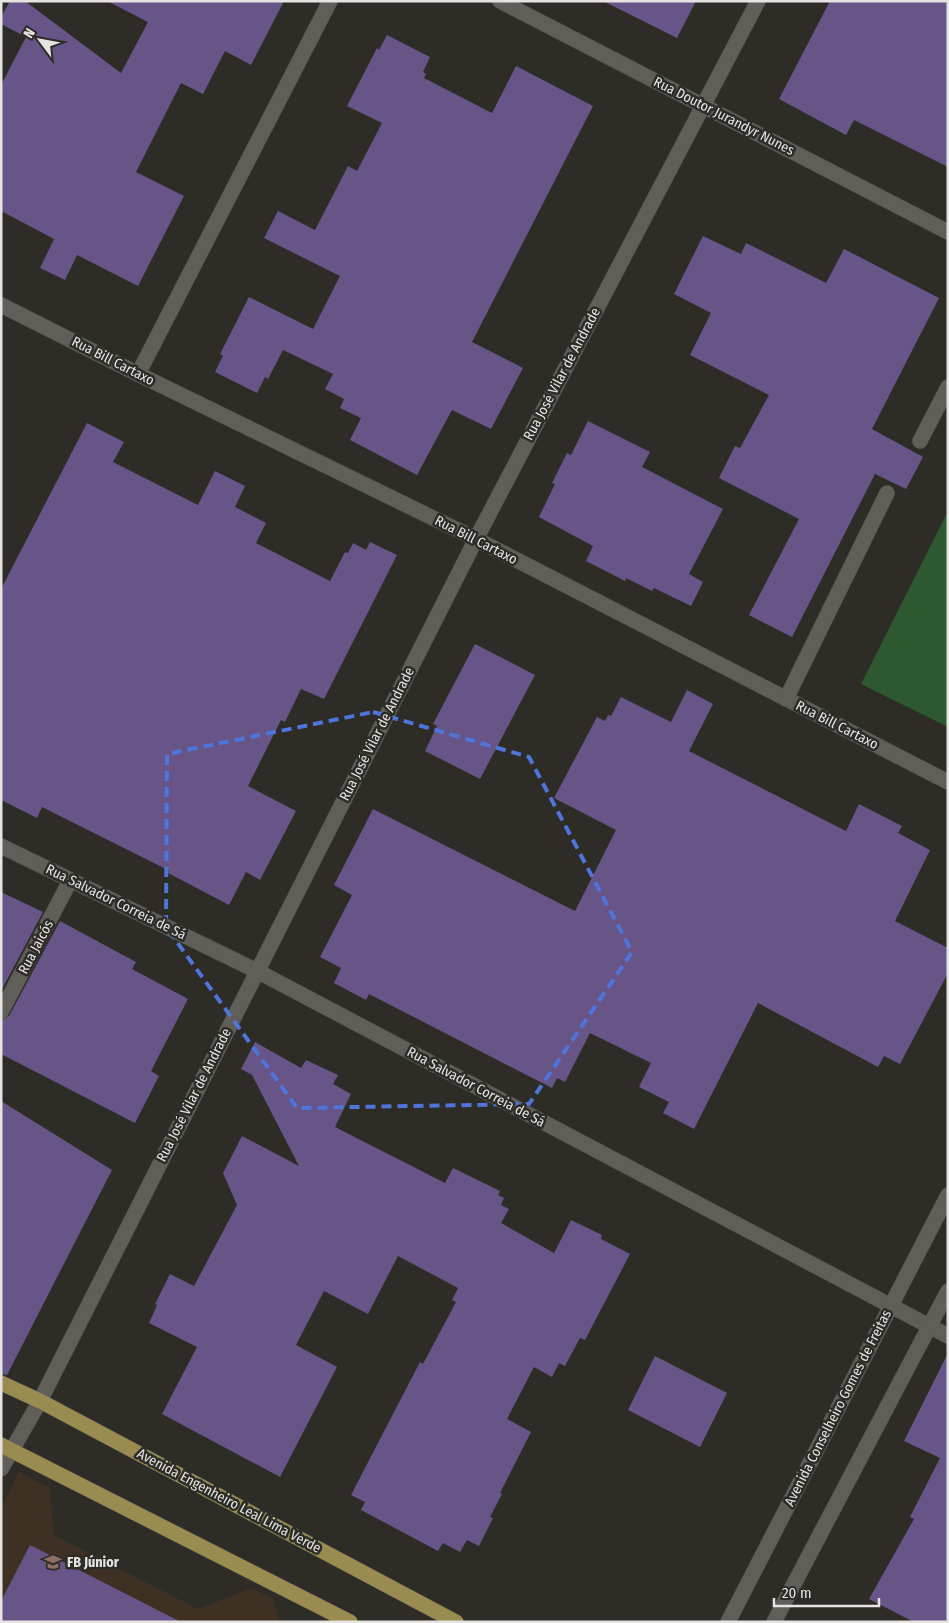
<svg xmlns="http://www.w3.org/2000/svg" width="949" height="1623" viewBox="0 0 949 1623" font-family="'Fira Sans Condensed',sans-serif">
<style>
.education{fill:#3e3023}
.green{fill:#2e5830}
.building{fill:#675588}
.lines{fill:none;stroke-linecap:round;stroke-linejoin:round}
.minor-casing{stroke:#4b4a46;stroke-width:16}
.major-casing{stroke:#4b4a46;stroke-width:16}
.minor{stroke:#5f5e58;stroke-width:15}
.major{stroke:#9a8b51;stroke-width:15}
.marked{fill:none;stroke:#4f74da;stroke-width:4;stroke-dasharray:10 6;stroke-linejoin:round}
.labels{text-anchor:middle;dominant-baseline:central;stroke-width:5;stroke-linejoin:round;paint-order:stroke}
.street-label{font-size:14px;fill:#e5e4e1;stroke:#2d2c27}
.poi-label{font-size:14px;font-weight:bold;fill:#e5e4e1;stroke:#2d2c27;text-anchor:start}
</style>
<rect width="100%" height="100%" fill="#2d2c27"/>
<polygon class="education" points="19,1472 50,1488 54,1535 198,1609 251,1588 273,1599 280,1622 1,1622 1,1507"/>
<polygon class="green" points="948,511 948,727 861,684"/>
<g class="building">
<polygon points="10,1 25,1 121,73 148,22 107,1 284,1 251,65 225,51 203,94 181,83 136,172 184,196 138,286 77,255 65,280 40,268 54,239 1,211 1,85 26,37 1,24 1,17"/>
<polygon points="603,1 696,1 677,38"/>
<polygon points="830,1 948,1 948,167 854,120 846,135 779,99"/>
<polygon points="387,35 430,57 423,72 426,74 424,78 492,113 516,66 593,106 472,342 523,368 491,429 452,410 417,475 350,440 361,418 340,408 344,399 325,389 333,374 283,350 268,379 265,377 257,393 215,372 223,356 220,354 249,297 313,329 340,276 264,238 278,211 315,230 348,166 357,171 382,123 347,106 377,48 379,50"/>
<polygon points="703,236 741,254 746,243 826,283 844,249 939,298 872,429 923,457 906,489 875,474 792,637 749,615 799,519 719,478 735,446 740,448 769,395 690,355 711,313 674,294"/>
<polygon points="588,421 650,452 642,467 723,509 689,574 703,582 691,606 654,588 652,591 626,578 625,581 586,561 593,546 539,517 555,484 552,483 567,453 571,455"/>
<polygon points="87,423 124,442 113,462 198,505 215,471 245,486 235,507 266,523 256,543 330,581 345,552 348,553 353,543 366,550 370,542 397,555 324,699 301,689 285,722 281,720 248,786 296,811 260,880 246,872 229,905 168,873 169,871 166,869 42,807 37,818 1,800 1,589"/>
<polygon points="475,644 535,675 480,779 425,751 437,726 433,724"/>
<polygon points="687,690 713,704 689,751 846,831 859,804 902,826 898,833 930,850 895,921 948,948 948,973 900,1064 884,1056 878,1067 758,1003 694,1129 663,1113 669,1102 639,1087 651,1063 590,1033 565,1082 557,1078 552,1088 369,994 366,1000 334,983 341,968 320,957 352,895 334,885 373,809 575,911 616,830 554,798 597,717 605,721 608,715 611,716 621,697 671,722"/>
<polygon points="1,892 43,912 1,991"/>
<polygon points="60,921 136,962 132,969 188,999 151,1071 159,1076 135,1123 1,1054 1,1021 9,1016"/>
<polygon points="255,1042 301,1068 306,1060 338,1075 333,1084 351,1094 335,1127 445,1183 453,1168 500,1191 498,1195 504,1198 501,1205 509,1209 501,1223 554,1253 571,1220 602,1235 601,1239 630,1254 585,1340 580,1338 565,1366 559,1363 552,1377 534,1367 507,1419 531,1432 500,1493 502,1494 490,1517 493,1518 479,1546 467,1540 460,1552 443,1543 438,1551 361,1510 365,1502 351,1495 420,1362 423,1364 456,1302 452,1300 458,1288 398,1256 368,1314 324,1291 296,1345 337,1367 280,1477 162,1414 197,1347 149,1323 157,1305 155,1304 170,1274 194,1286 237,1205 223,1173 242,1136 299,1166 252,1075 241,1069"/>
<polygon points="1,1101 112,1170 7,1375 1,1374"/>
<polygon points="948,1353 948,1622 914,1622 869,1599 914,1519 910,1517 940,1458 904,1441"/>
<polygon points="655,1356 727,1393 700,1447 628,1410"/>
<polygon points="30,1545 181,1622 1,1622 1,1601"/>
</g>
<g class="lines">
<g class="minor-casing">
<g id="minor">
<polyline points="500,1 948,232"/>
<polyline points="1,305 138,374 476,539 948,782"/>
<polyline points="138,374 330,1"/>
<polyline points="920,441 948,387"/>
<polyline points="786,699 887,493"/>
<polyline points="1,846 257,971 948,1336"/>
<polyline points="1,1012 70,881"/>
<polyline points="1,1469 40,1401 476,539 758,1"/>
<polyline points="728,1622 948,1195"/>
<polyline points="774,1622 948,1291"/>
</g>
</g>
<g class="major-casing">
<g id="major">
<polyline points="1,1383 40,1401 456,1622"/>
<polyline points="1,1445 350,1622"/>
</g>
</g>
<use href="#minor" class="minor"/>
<use href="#major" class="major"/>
</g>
<path class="marked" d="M373,712L529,757L632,952L529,1104L297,1108L166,927L167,754Z"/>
<defs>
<g id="school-bare" transform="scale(1.35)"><path d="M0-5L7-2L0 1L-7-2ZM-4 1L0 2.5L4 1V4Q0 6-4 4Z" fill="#8d6e63" stroke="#2d2c27" stroke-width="2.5" paint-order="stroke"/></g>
</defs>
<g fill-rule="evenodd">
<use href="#school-bare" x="53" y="1562"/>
</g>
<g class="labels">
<g class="street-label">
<text transform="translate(724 116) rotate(27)">Rua Doutor Jurandyr Nunes</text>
<text transform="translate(113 361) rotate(27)">Rua Bill Cartaxo</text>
<text transform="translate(562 374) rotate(-62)">Rua José Vilar de Andrade</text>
<text transform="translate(476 540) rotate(27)">Rua Bill Cartaxo</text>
<text transform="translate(837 725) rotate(27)">Rua Bill Cartaxo</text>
<text transform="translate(377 734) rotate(-63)">Rua José Vilar de Andrade</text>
<text transform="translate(116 902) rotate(26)">Rua Salvador Correia de Sá</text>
<text transform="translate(36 947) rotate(-62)">Rua Jaicós</text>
<text transform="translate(476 1087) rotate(28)">Rua Salvador Correia de Sá</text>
<text transform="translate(194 1095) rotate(-63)">Rua José Vilar de Andrade</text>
<text transform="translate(838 1408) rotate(-63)">Avenida Conselheiro Gomes de Freitas</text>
<text transform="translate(229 1501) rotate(28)">Avenida Engenheiro Leal Lima Verde</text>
</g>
<g class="poi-label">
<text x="67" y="1562">FB Júnior</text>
</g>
</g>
<rect width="949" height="1623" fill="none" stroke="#e5e4e1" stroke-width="5"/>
<g transform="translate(40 40) rotate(302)" stroke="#2d2c27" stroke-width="4" paint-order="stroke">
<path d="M0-4L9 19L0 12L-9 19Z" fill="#e5e4e1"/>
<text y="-8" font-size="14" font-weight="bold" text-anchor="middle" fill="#e5e4e1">N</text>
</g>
<path d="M774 1598v8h105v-8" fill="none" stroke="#e5e4e1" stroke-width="2.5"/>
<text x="782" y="1598" font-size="15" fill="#e5e4e1" stroke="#2d2c27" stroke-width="4" paint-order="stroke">20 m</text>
</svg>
